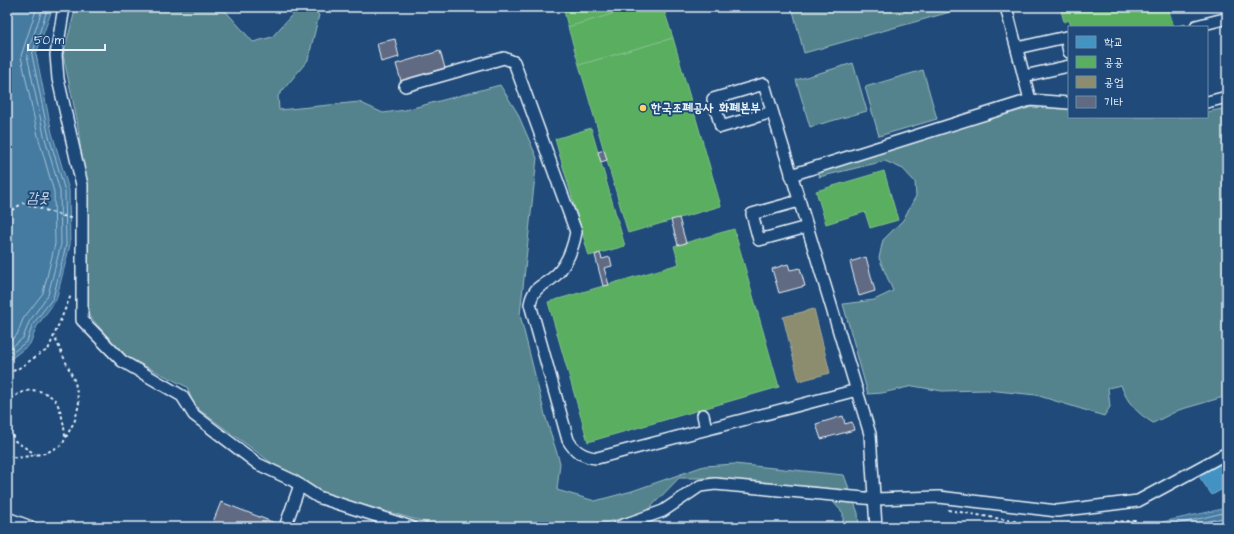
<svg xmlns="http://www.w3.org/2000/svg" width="1234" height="534" viewBox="0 0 1234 534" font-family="'Architects Daughter','Poor Story',sans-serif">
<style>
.green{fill:#55838d;stroke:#9ebac2}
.water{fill:#447aa1;stroke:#86aac4}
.schools{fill:#4393c3;stroke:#74afd3}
.public{fill:#5aae61;stroke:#85c28e}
.industry{fill:#8c8c6e;stroke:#a8aa97}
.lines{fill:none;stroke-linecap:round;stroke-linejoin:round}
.shore{stroke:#a6c1d5;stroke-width:1}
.building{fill:#616a83;stroke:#e8f1f8}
.minor-casing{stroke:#e8f1f8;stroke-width:14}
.path{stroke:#e8f1f8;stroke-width:2;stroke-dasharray:3 3;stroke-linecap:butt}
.minor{stroke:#1f4a7a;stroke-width:11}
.poi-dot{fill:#ffd166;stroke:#1f4a7a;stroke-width:1.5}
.labels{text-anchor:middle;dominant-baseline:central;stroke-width:4;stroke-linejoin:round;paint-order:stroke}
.poi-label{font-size:13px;font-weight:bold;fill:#e8f1f8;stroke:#1f4a7a;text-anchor:start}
.water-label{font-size:14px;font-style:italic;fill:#cfdfeb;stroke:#1f4a7a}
</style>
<rect width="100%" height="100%" fill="#1f4a7a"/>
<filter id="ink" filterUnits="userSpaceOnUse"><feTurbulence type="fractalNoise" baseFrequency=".025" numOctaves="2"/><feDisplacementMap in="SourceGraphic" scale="8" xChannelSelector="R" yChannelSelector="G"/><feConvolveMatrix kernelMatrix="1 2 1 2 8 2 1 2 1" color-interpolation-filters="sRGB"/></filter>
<g filter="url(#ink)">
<g class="green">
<polygon points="76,7 222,7 253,42 272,37 299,7 311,7 319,15 308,60 278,96 279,110 359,102 383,113 405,110 500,85 517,112 537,158 520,315 545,415 560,463 557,490 595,501 632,491 704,466 734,464 844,475 858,513 859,527 843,527 843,513 826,494 720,478 679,478 646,512 600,524 568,527 442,527 321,493 273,464 194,406 187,387 123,355 88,314 88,211 77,120 63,55"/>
<polygon points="792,7 968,7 804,53"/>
<polygon points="853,63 867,111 810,127 796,80"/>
<polygon points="923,70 937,119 879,136 865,87"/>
<path d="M1036,106L1069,108V117H1207V112L1227,108V396L1179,410L1153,423C1137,413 1127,403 1121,385L1108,388L1110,407L1104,416L1036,395L987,390L942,391L913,386L882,393L868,394L843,304L874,300L893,291L879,258L883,240L903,220L916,196L915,182L903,169L885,161L819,177L820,171L894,147Z"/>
</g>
<g class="water">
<polygon points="7,7 53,7 36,54 52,133 69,190 70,245 56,300 37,326 30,344 7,362"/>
<polygon points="1227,508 1227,527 1161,527 1162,522"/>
</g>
<polygon class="schools" points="1227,459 1227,490 1226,487 1212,495 1198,475"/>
<g class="public">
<polygon points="563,7 636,7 568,27"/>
<polygon points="636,7 663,7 673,38 579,65 568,27"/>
<polygon points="1060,7 1174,7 1175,9 1169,11 1174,27 1185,24 1186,27 1071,27 1069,20 1064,22"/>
<polygon points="673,38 721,206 628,233 579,65"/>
<polygon points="591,128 625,246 589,256 555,139"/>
<polygon points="884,171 898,220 870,228 865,212 826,224 816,191"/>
<polygon points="734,229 779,387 588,442 548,302 679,264 674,246"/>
</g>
<polygon class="industry" points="814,309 830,373 799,381 783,317"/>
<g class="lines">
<g class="shore">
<polyline points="7,343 17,335 23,319 43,293 55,244 54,192 38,136 21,56 37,7"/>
<polyline points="7,351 23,338 29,322 48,295 61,244 60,191 44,135 27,55 43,7"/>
<polyline points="7,357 27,341 33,324 53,298 66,245 65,191 48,133 32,55 48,7"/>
<polyline points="1165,527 1227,512"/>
<polyline points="1182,527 1227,517"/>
</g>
</g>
<g class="building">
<polygon points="395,39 399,57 381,62 377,43"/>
<polygon points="440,51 445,68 401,81 396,64"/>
<polygon points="604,150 607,160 601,162 598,152"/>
<polygon points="679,218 686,243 678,245 671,220"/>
<polygon points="600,253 602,259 610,257 612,266 604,268 609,285 603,286 595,255"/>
<polygon points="866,257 875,291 859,296 850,262"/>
<polygon points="788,264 790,270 800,268 805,286 779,293 772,269"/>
<polygon points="843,416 845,424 852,422 854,430 821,439 816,424"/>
<polygon points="221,502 280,525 279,527 211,527"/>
</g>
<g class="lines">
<g class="minor-casing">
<g id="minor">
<polyline points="64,7 56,55 58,79 82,185 82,320 122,361 182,396 194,415 258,464 292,480 318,497 411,527"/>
<polyline points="1006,7 1030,100"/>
<polyline points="1196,26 1224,19 1227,20"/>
<polyline points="1017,48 1066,37 1069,52"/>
<polyline points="1024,76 1069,66"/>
<path d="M405,86L504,58L514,62L576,232C573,248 568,263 556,275C544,287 534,284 530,304L568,440C574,451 584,457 597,458L857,390"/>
<polyline points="1207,102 1227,97"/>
<polyline points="772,112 721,127 713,99 764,84 870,434 876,527"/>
<polyline points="791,175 1030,100 1069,103"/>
<polyline points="799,201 752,214 759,240 807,227"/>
<polyline points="703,415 706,429"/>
<polyline points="7,518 31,527"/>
<polyline points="285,527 300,485"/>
<polyline points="618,527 663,511 700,486 715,484 875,499 939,497 1057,511 1138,501 1227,453"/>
</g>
</g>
<g class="path">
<polyline points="7,213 23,203 73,219"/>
<path d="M7,373C23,369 33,356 48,350L71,295"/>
<path d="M7,404C18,389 39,385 54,399C61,406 65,429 65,438"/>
<polyline points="7,424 15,441 35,454"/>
<polyline points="7,456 18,458 46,453 62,445 75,420 79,404 75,382 54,336"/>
<polyline points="948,510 1036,525 1135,521 1137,527"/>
</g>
<use href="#minor" class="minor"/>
</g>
</g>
<circle class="poi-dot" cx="643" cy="108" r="4"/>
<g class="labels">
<g class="poi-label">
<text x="651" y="108">한국조폐공사 화폐본부</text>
</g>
<g class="water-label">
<text x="38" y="198">감못</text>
</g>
</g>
<rect width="1234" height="534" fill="none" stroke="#1f4a7a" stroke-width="24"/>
<rect x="12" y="12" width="1210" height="510" fill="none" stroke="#e8f1f8" stroke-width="1.5" filter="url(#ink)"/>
<rect x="1068" y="26" width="140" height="92" fill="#1f4a7a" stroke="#6f8dac"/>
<rect x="1076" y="36" width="20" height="12" fill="#4393c3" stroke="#6f8dac"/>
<text x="1104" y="46" font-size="12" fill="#e8f1f8">학교</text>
<rect x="1076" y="56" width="20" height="12" fill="#5aae61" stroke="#6f8dac"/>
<text x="1104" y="66" font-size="12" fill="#e8f1f8">공공</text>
<rect x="1076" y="76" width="20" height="12" fill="#8c8c6e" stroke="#6f8dac"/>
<text x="1104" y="86" font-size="12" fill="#e8f1f8">공업</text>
<rect x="1076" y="96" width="20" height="12" fill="#616a83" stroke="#6f8dac"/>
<text x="1104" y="106" font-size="12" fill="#e8f1f8">기타</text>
<path d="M28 44v6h77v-6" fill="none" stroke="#e8f1f8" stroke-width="2"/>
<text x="34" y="44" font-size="12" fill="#e8f1f8" stroke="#1f4a7a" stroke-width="3" paint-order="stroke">50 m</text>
</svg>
